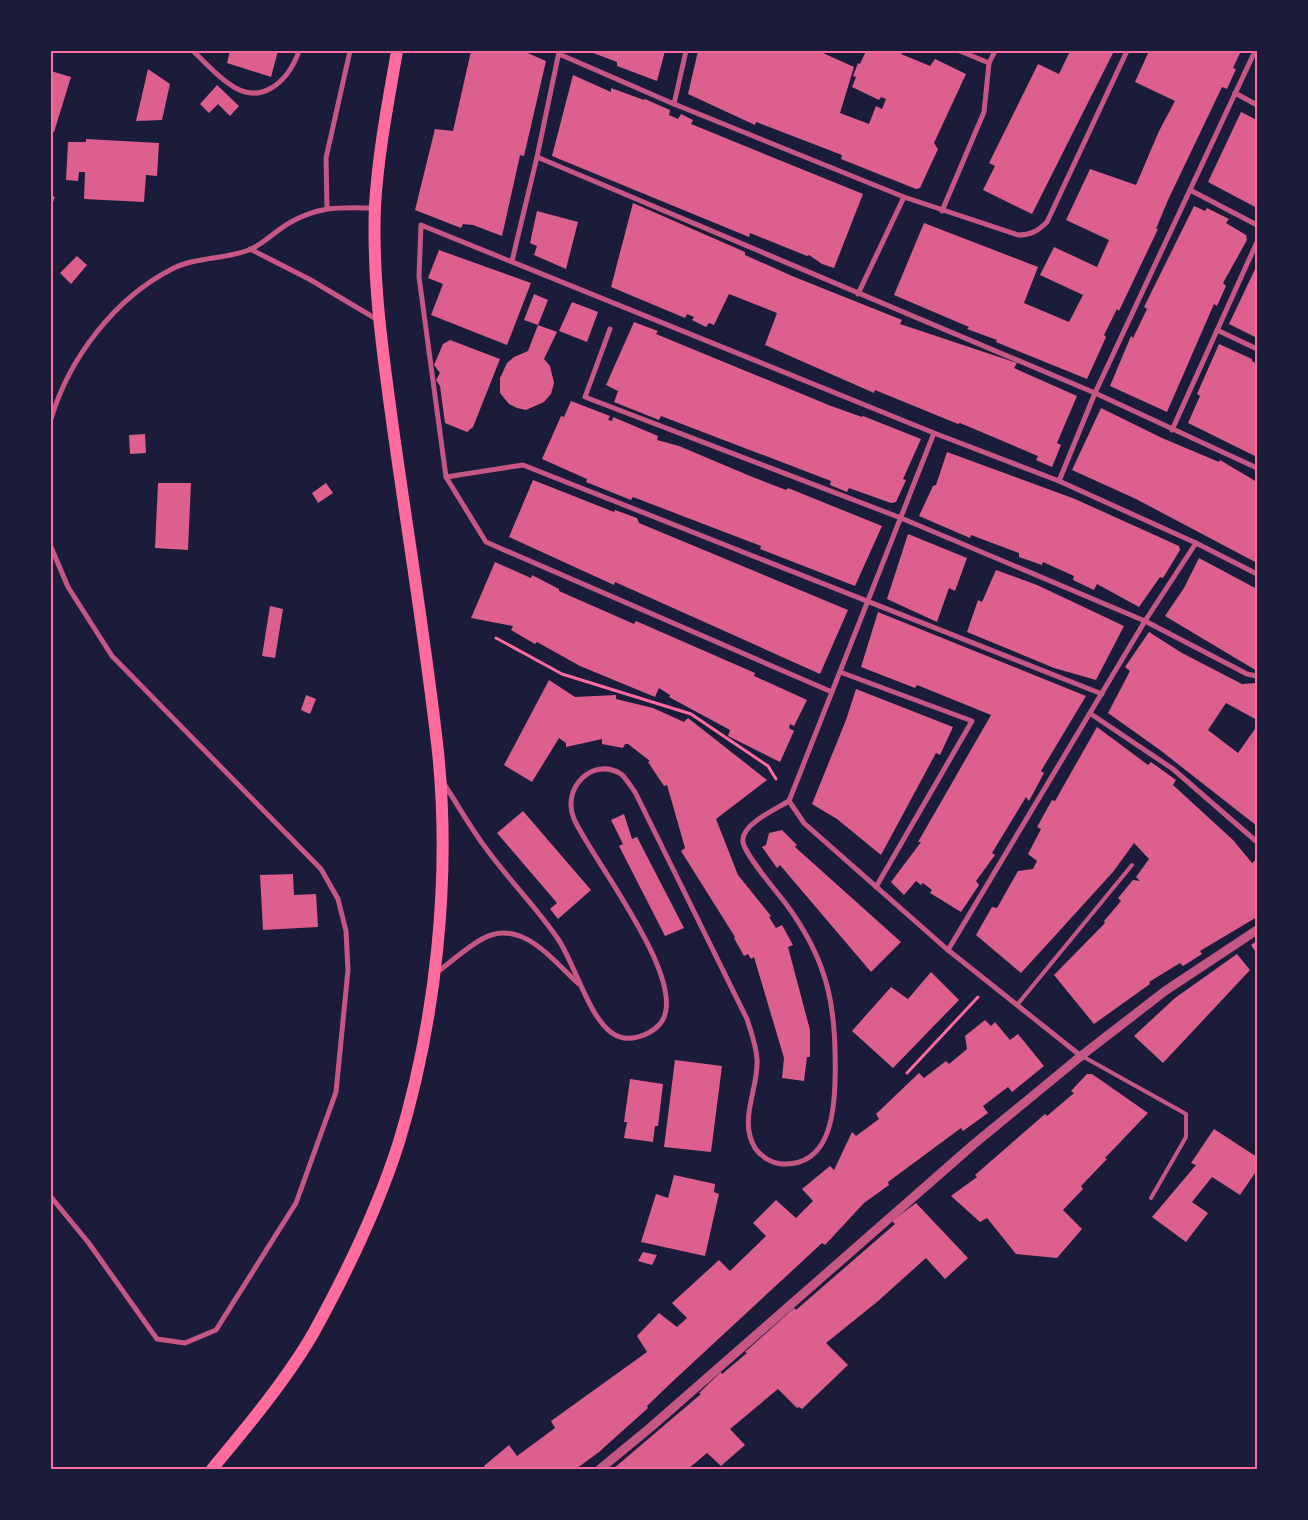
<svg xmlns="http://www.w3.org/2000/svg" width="1308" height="1520" viewBox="0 0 1308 1520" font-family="'IBM Plex Sans',sans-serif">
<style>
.building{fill:#dd5f8e}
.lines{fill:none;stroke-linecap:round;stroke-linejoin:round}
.path{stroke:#ff6b9d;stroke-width:3}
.service{stroke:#c65784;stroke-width:4}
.minor{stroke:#c65784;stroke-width:5}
.tertiary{stroke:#c65784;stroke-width:9}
.primary{stroke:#ff6b9d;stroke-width:12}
.neatline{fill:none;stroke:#ff6b9d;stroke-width:2}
</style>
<rect width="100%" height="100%" fill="#1b1b3a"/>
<g class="building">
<polygon points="230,51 278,51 271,77 227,63"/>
<polygon points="471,51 523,51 546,61 524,156 520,155 519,160 502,236 473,225 463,224 461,228 415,210 435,129 453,131"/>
<polygon points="588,51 665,51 657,81 617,66 617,62"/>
<polygon points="698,51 824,51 823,53 854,67 840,113 869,124 876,106 882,109 886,99 881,97 879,100 852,87 856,77 853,76 858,63 860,64 866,51 903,51 901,54 930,66 935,59 966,74 934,143 938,149 920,188 916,189 841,159 842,155 756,122 755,125 688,94"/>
<polygon points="1070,51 1114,51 1032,214 983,190 995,166 989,163 1038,64 1059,74"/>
<polygon points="1149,51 1241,51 1233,68 1236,69 1227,89 1222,87 1168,200 1156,229 1158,229 1119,311 1117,309 1104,335 1106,337 1087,379 996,342 997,340 967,329 969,327 894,295 924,223 1038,267 1024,303 1069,322 1083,295 1040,275 1054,247 1097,267 1109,240 1066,220 1090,169 1136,185 1159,131 1175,101 1135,82"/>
<polygon points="148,69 170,84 162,120 136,121"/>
<polygon points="51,71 71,77 54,132 51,131"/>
<polygon points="573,75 611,92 611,88 644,100 645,99 670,110 669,115 678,119 681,114 693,120 691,124 863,194 834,268 822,264 809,255 807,256 750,233 749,237 552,156"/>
<polygon points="217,85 239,106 230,116 218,104 209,113 200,104"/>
<polygon points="1241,112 1257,120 1257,208 1208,182"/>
<polygon points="86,139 159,143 157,176 146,175 144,202 84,199 85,172 79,172 78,181 66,180 68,142 86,142"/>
<polygon points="51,196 55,197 51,207"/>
<polygon points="633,203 745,252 745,255 792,276 902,320 900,324 1017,363 1014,368 1077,396 1057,443 1061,445 1052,467 1036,460 1038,456 960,423 958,424 875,390 874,393 765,345 777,313 729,294 714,325 709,323 706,327 692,320 694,317 687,314 685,318 611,287"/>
<polygon points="1194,206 1205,211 1207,208 1229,219 1226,223 1246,235 1247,240 1223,283 1226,286 1217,306 1214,304 1167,412 1110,386 1131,336 1133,338 1147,309 1144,307"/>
<polygon points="537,211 578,222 566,269 534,255 537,246 530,243"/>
<polygon points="439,250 531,283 507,345 431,315 443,284 428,278"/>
<polygon points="77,256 87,265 71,284 60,273"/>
<polygon points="1257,265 1257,338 1229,324"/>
<polygon points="534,294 548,300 538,325 524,320"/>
<polygon points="572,302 598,312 587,342 559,331"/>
<polygon points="634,322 658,331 656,334 831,406 862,417 863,416 921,439 903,479 906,480 896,502 891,503 849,488 847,492 830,485 831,481 661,416 659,420 614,402 618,391 606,385"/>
<polygon points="538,325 557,332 544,359 550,366 554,383 551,394 544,402 526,410 517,408 509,404 500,393 500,378 507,363 514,357 528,351"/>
<polygon points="450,340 500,359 473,427 467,432 445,423 440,386 436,380 440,373 434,365 443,344"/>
<polygon points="1219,344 1252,359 1252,361 1257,364 1257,457 1188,423 1200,396 1197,394"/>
<polygon points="571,401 610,416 608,420 612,421 613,417 658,436 657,440 679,446 750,476 786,490 788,488 882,526 855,586 760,549 761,546 633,497 631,500 586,482 587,479 542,459 561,416 564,417"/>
<polygon points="1101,408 1162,438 1219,462 1220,460 1257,482 1257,563 1136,499 1072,470"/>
<polygon points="145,434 146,453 130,454 129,435"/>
<polygon points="947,452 1075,499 1179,546 1180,550 1163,578 1160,577 1139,607 1097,584 1094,590 1073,580 1074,576 1043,562 1042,565 1019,557 1019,553 971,535 970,538 919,516 933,486 936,485"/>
<polygon points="533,480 614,512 615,510 637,518 639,523 848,610 820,674 615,582 614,585 509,537"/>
<polygon points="158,483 191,483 188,550 155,548"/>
<polygon points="326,483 333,493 318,503 312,493"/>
<polygon points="908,534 967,558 955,591 949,588 937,622 887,599"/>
<polygon points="1199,558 1257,589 1257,671 1165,616 1184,588"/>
<polygon points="495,562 531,578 532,575 559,589 559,591 634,624 636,621 755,673 754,676 807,700 794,726 790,724 789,728 794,731 780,762 728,736 730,730 669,697 670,695 659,688 655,697 580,666 537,642 535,644 511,630 513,626 471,618"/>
<polygon points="996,570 1037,585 1124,626 1096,680 1054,668 967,632 978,600 982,602"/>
<polygon points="270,606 283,609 275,658 262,656"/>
<polygon points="878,612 1086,696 1041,771 1044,773 1029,801 1026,797 992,853 995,855 976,881 979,885 961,912 930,893 932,890 923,883 921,885 916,881 904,895 891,882 921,842 918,842 991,715 917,685 915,688 861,667"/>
<polygon points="1149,632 1182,653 1242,684 1257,683 1257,720 1226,703 1208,730 1238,753 1257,726 1257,826 1160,750 1108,713 1130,671 1125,667"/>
<polygon points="549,680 575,697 616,695 616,699 653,708 684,722 688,718 767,780 716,819 738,875 771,916 769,917 776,928 782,925 793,945 788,947 810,1030 810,1057 807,1057 804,1081 782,1078 784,1058 754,957 751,959 748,954 744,956 734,938 735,937 681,851 685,848 667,785 664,786 648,762 650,761 628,744 625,744 623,748 602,744 602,739 566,747 566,743 559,738 532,782 504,765"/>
<polygon points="856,689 953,727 940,755 936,753 881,855 837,819 812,804 846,720"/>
<polygon points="306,695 316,699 310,714 301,710"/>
<polygon points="1097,727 1148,765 1151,762 1176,780 1173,785 1233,840 1252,863 1257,859 1257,917 1200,951 1202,954 1183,966 1180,963 1149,982 1150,984 1094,1024 1054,975 1105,923 1104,921 1121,901 1118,898 1133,880 1140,881 1136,877 1149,859 1134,843 1113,872 1021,973 976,935 992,907 997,908 1018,871 1033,869 1037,861 1028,854 1041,829 1037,827 1052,800 1055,801"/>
<polygon points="523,811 591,890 558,919 550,909 557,903 497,833"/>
<polygon points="624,814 632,839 637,837 684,928 665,936 619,846 623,844 611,820"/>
<polygon points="782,830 797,845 795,847 901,942 871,972 780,865 777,868 762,847 766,845 769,833"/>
<polygon points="293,874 294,895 316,894 318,927 263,930 260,875"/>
<polygon points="1257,941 1257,954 1251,945"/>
<polygon points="1237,954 1250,970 1163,1063 1134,1036 1175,998"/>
<polygon points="931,972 959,1000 893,1068 852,1031 891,987 908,999"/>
<polygon points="985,1020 991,1026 995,1022 1010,1040 1018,1034 1044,1066 1012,1092 1008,1087 983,1106 988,1113 963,1131 961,1128 888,1182 889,1185 864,1203 825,1245 822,1243 672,1382 647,1406 648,1408 599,1452 576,1469 486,1469 484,1466 509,1445 517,1456 555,1428 551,1421 647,1352 637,1336 659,1313 677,1327 687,1318 672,1303 719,1260 730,1271 766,1236 753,1223 776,1200 796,1218 813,1201 802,1189 830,1166 834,1170 852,1132 856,1136 879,1119 876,1114 919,1073 924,1078 946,1061 949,1064 967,1049 965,1036"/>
<polygon points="675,1060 722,1066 711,1152 664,1147"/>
<polygon points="1087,1074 1092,1074 1148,1113 1105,1158 1107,1159 1081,1186 1083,1189 1063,1210 1082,1229 1057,1258 1016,1254 987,1218 980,1222 951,1196 977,1177 975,1175 1045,1114 1047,1116 1074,1093 1071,1091"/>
<polygon points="630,1079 663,1084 658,1126 655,1126 653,1142 624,1138 627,1122 624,1122"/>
<polygon points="1214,1129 1257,1157 1257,1170 1240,1195 1212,1177 1192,1202 1208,1213 1186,1242 1152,1217 1196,1165 1191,1163"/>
<polygon points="674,1175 715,1184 714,1192 719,1194 705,1256 641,1242 656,1194 668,1198"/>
<polygon points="916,1203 968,1258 945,1279 926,1258 877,1302 826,1343 848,1365 802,1409 799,1407 797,1408 778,1389 730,1429 745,1445 721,1466 707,1453 688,1469 613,1469 701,1394 699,1393 721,1372 722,1374 747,1353 745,1352 794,1308 796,1310 895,1224 892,1221"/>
<polygon points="643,1252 657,1255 652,1265 638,1261"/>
</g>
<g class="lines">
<g class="path">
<polyline points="496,638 562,674 691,714 768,766 776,779"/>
<polyline points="907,1073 978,997"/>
</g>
<g class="service">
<polyline points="1017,1005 1132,865"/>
<polyline points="1082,1056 1186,1114 1186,1137 1151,1198"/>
</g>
<g class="minor">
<path d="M193,51C205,62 215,74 228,83C260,108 288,82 299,51"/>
<polyline points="960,51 989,63"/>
<path d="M559,54L674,104L904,197L1018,235C1031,235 1038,231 1047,222L1127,51"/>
<polyline points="1235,93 1257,105"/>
<polyline points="674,104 686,51"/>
<polyline points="537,157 1095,393 1257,468"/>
<polyline points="1190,190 1257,225"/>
<polyline points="327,208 326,158 350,51"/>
<polyline points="942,211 984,112 989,63 995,51"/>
<polyline points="250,249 309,279 378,320"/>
<polyline points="512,261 537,157 559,52"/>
<polyline points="858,294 904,197"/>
<polyline points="610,329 585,397 901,518 1145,621 1247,674 1257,676"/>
<polyline points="1217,330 1257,349"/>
<path d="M51,419C69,358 115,298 172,269C194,257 226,259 249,250C264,244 276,230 291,222C322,205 341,208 375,208"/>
<polyline points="1172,430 1257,242"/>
<polyline points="446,477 523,465 1102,694"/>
<polyline points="1059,481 1095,393 1255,51"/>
<polyline points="51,547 68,587 112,656 321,869 338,899 346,931 348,970 336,1092 296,1203 216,1330 185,1343 157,1339 88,1242 51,1197"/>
<polyline points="840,672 972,721 876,887"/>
<polyline points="832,692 486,542 446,477 419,277 421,225 934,433 1059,481 1196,543 1257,574"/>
<polyline points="1091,714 1173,769 1257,842"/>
<path d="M444,784C458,805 470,827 485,847C508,879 536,907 558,939C575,964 588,1016 612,1033C627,1044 649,1036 660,1024C693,985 591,858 574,819C561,789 592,756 621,774C626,778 631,787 635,792L747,1019C751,1032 756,1045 757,1059C759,1088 738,1120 755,1148C761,1157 773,1164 784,1164C828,1165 834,1117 835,1082C837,1011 830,963 786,904C777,892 745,855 743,842C740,825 776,809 789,801"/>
<polyline points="789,801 934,433"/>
<polyline points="789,801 804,823 948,950 1081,1056"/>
<polyline points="948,950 1145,621 1196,543"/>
<path d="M436,973C451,962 466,948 482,939C522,917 553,961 580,985"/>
</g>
<polyline class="tertiary" points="600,1469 651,1427 974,1144 1081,1056 1165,991 1257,930"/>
<path class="primary" d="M212,1469C247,1427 287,1379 314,1332C347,1272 378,1208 399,1142C436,1020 451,879 438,752C426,644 408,536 393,428C383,355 372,280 375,206C378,154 388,103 397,51"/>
</g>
<rect width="1308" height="1520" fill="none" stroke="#1b1b3a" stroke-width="105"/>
<rect x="52" y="52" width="1204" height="1416" class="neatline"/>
</svg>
